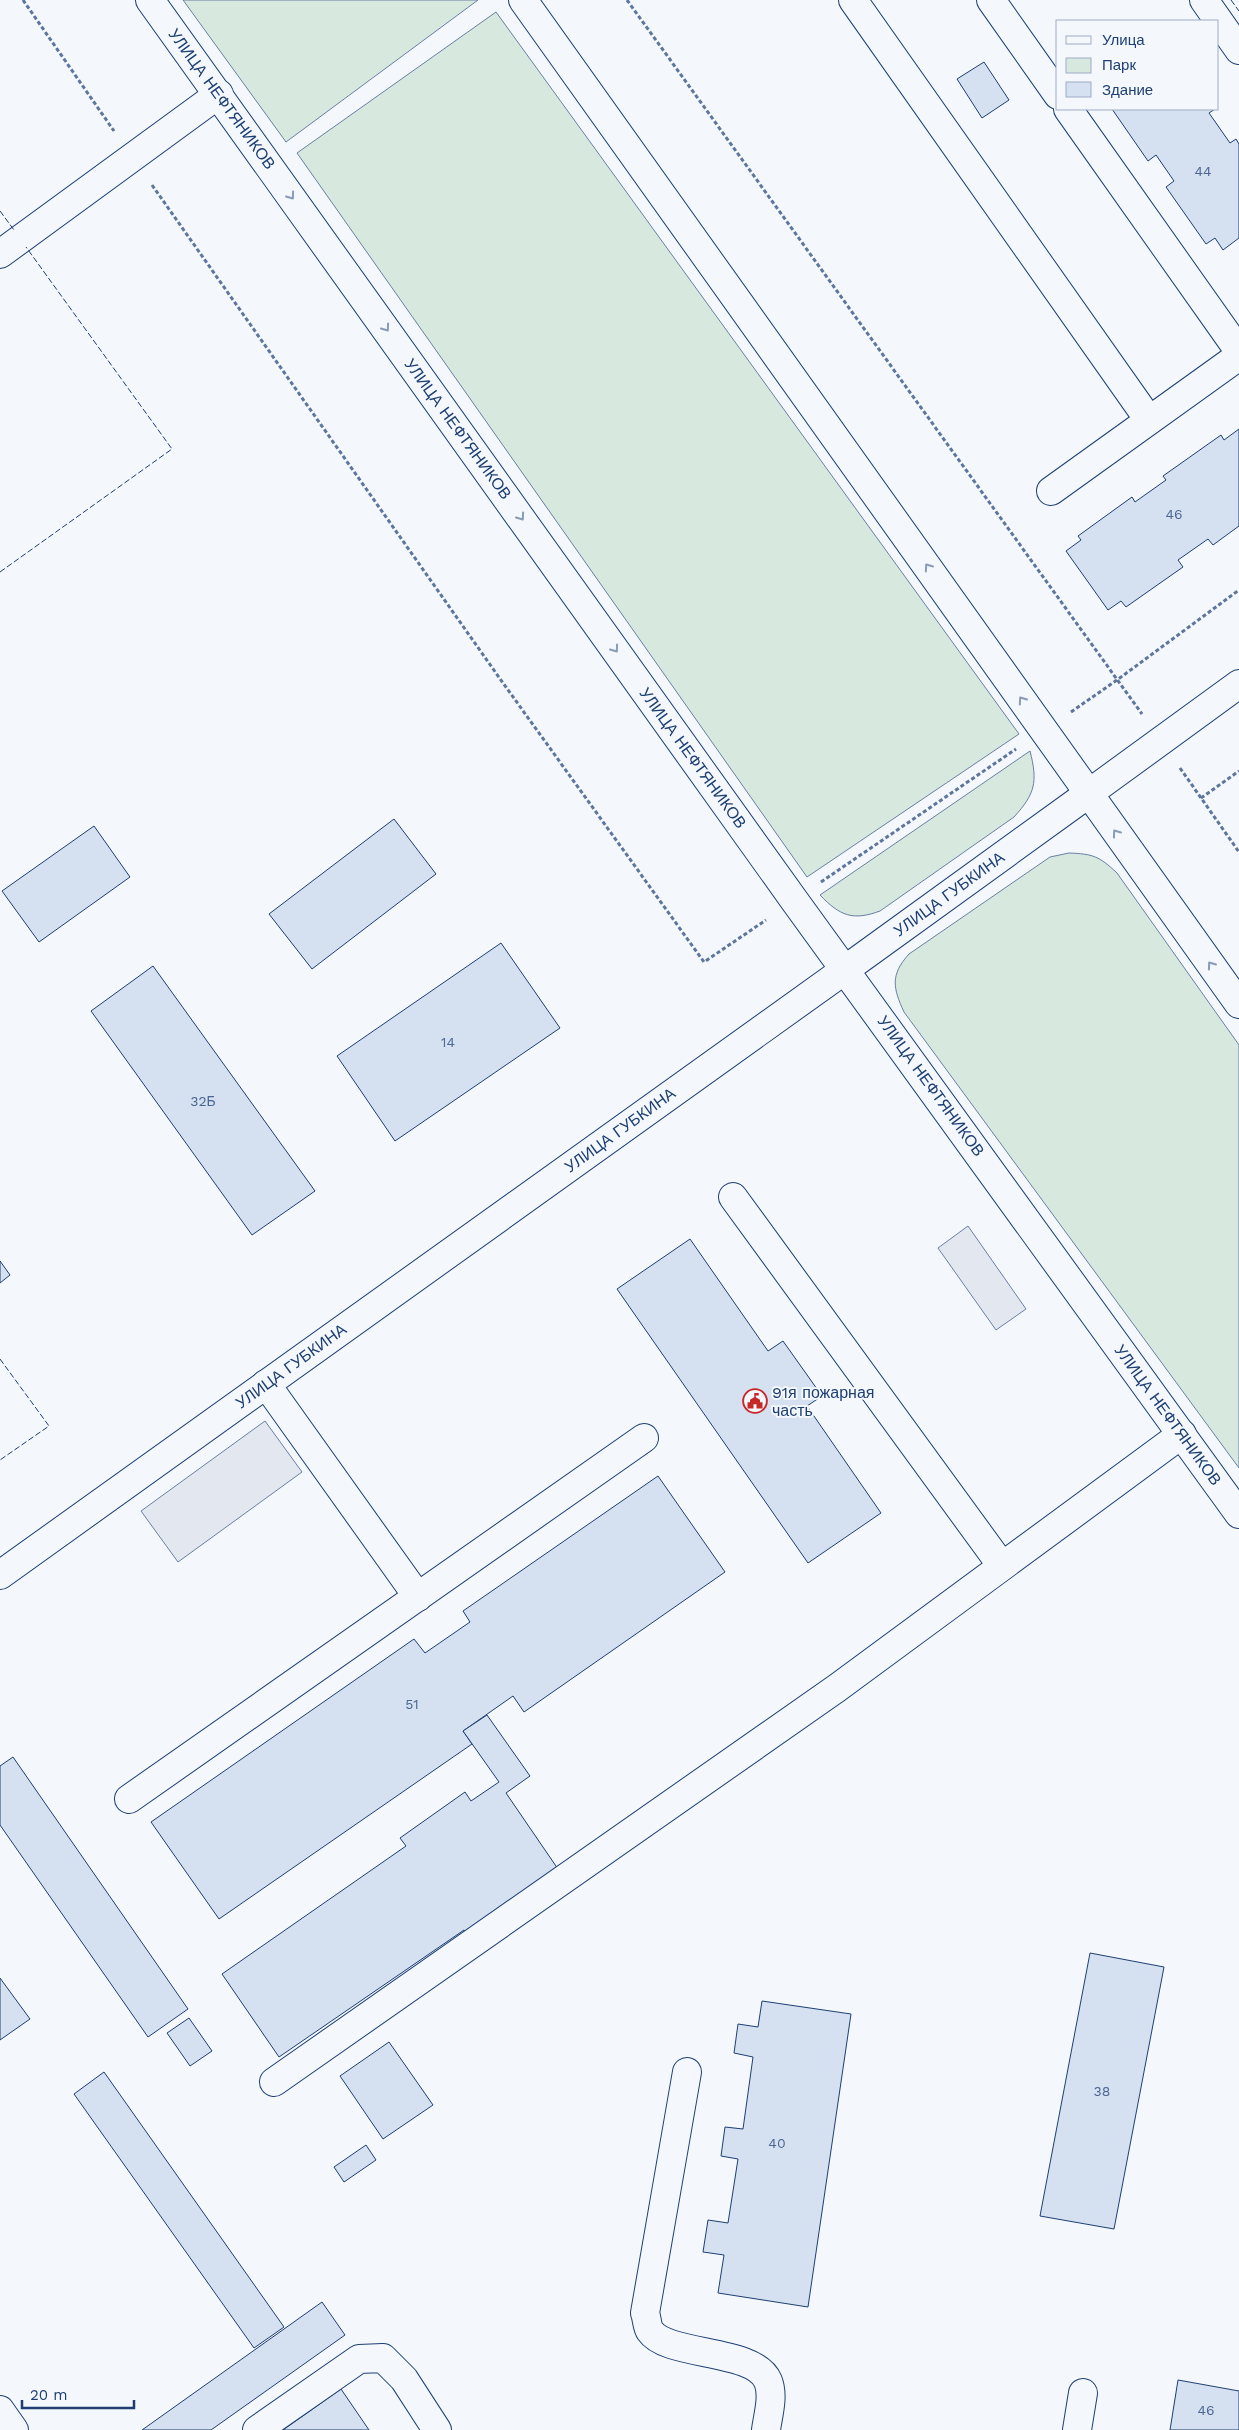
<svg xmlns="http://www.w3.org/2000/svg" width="1239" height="2430" viewBox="0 0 1239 2430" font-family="'Work Sans',sans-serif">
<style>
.green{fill:#d7e8df;stroke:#687fa3}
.parking{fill:#e3e8f0;stroke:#687fa3}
.building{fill:#d5e0f0;stroke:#1d3f73}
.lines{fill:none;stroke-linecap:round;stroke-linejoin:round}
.minor-casing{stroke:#1d3f73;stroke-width:30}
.major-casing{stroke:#1d3f73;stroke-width:30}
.path{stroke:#5e769c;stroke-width:3;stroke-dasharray:4 2.5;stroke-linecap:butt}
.minor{stroke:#f4f7fb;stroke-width:28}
.major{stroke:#f4f7fb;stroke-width:28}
.fence{stroke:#1d3f73;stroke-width:1;stroke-dasharray:6 2.5;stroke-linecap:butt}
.oneway{stroke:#889bb7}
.labels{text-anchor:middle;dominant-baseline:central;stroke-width:4;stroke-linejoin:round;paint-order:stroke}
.number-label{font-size:14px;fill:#4b6792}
.street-label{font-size:16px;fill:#1d3f73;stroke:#f4f7fb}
.poi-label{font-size:16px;fill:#1d3f73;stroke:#f4f7fb;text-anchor:start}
</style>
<rect width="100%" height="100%" fill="#f4f7fb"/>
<g class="green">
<polygon points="183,0 478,0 286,142"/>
<polygon points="496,12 1019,734 807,877 297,153"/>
<path d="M1030,751C1038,782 1035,794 1014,817L880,911C853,921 840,916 820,895Z"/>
<path d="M1069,853C1093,854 1099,856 1117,873L1239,1045V1468L904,1012C893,988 890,975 909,954L1050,857Z"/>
</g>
<g class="parking">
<polygon points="968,1226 1026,1309 996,1330 938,1248"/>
<polygon points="265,1421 302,1472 178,1562 141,1511"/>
</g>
<g class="building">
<polygon points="984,62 1009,100 982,118 957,79"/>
<polygon points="1112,109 1215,109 1209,113 1230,143 1236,139 1239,144 1239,238 1223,250 1215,238 1206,244 1166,187 1174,181 1156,155 1148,161"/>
<polygon points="1239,429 1239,526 1213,545 1208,539 1178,560 1183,567 1126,607 1121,601 1108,610 1066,551 1081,540 1078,536 1132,497 1135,502 1166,480 1163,476 1221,435 1224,440"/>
<polygon points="394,819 436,874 312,969 269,914"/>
<polygon points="94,826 130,877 39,942 2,891"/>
<polygon points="501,943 560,1028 395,1141 337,1056"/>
<polygon points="153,966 315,1191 252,1235 91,1011"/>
<polygon points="690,1239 768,1351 783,1341 822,1396 807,1406 881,1513 808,1563 617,1289"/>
<polygon points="0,1261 10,1275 0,1283"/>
<polygon points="658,1476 725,1572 524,1712 513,1696 463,1731 472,1744 219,1919 151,1822 414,1639 425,1653 470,1622 463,1611"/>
<polygon points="487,1715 530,1776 506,1793 558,1869 466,1933 464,1930 279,2057 222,1974 406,1846 400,1838 465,1792 471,1801 499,1782 463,1731"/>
<polygon points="13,1757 188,2009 148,2037 0,1825 0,1766"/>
<polygon points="1090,1953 1164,1967 1114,2229 1040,2216"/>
<polygon points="0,1978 30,2019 0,2040"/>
<polygon points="762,2001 851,2014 808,2307 718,2293 724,2255 703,2252 708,2220 728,2223 738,2159 721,2156 725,2127 743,2129 753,2057 734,2053 738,2024 758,2027"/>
<polygon points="189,2018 212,2051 190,2066 167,2033"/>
<polygon points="389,2042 433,2105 383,2139 340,2076"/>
<polygon points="104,2072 284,2327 254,2348 74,2094"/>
<polygon points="366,2145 376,2160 344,2182 334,2167"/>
<polygon points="322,2302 345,2335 211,2430 142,2430"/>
<polygon points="1178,2380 1239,2391 1239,2430 1170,2430"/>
<polygon points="341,2389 369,2430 283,2430"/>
</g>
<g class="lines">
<g class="minor-casing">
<g id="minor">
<polyline points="853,0 1149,420"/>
<polyline points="991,0 1058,95"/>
<polyline points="1204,0 1239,50"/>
<polyline points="1068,109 1239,351"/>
<polyline points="0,254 219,94"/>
<polyline points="1051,491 1239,356"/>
<polyline points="1088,794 1239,684"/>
<polyline points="733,1197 1002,1566"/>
<polyline points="266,1384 418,1597"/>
<polyline points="0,1575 846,969"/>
<polyline points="129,1799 644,1438"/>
<path d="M687,2072L645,2313C647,2318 647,2327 650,2331C668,2357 754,2348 768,2381C774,2396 768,2415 766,2430"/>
<polyline points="274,2082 837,1688 1182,1434"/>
<polyline points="0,2410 14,2430"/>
<polyline points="257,2430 359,2359 383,2358 404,2379 437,2430"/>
<polyline points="1077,2430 1083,2393"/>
</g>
</g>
<g class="major-casing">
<g id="major">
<polyline points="150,0 794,900 1239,1514"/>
<polyline points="523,0 1239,1004"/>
<polyline points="846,969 1088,794"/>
</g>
</g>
<g class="path">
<polyline points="23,0 114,131"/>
<polyline points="627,0 1142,714"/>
<polyline points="152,185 503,683 704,962 766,920"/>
<polyline points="1071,712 1117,680 1239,590"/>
<polyline points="1180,768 1239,852"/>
<polyline points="1201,798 1239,771"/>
<polyline points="821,882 1016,749"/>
</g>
<use href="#minor" class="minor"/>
<use href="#major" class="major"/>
<g class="fence">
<polyline points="1231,0 1239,11"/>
<polyline points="0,211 14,230"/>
<polyline points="0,572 172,449 26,247"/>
<polyline points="0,1359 49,1426 0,1460"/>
</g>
</g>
<defs><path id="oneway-chevron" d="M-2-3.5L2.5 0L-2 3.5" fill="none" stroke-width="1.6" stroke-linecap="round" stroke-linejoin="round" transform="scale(1.25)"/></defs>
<g class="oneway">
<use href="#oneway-chevron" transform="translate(291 196) rotate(54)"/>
<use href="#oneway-chevron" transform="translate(386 328) rotate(54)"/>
<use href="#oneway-chevron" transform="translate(521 517) rotate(54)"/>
<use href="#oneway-chevron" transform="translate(928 567) rotate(-125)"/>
<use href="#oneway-chevron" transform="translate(615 649) rotate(54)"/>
<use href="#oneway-chevron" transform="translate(1022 700) rotate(-125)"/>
<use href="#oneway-chevron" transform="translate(1116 833) rotate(-126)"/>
<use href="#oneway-chevron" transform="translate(1211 965) rotate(-126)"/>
</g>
<defs>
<g id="civic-ring" transform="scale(1.25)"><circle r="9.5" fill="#f4f7fb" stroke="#c62828" stroke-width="1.5"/><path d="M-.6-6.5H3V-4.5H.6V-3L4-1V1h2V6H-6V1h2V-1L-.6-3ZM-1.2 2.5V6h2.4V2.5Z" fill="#c62828"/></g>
</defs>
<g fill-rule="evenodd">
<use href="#civic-ring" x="755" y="1401"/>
</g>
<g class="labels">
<g class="number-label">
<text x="1203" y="171">44</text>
<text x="1174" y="514">46</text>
<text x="448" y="1042">14</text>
<text x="203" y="1101">32Б</text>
<text x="412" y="1704">51</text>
<text x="1102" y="2091">38</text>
<text x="777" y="2143">40</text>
<text x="1206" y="2410">46</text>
</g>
<g class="street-label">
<text transform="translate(222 99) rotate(54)">УЛИЦА НЕФТЯНИКОВ</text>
<text transform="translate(458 429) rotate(54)">УЛИЦА НЕФТЯНИКОВ</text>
<text transform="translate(693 758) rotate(54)">УЛИЦА НЕФТЯНИКОВ</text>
<text transform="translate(949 894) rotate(-36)">УЛИЦА ГУБКИНА</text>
<text transform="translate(931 1086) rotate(54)">УЛИЦА НЕФТЯНИКОВ</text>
<text transform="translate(620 1130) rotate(-36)">УЛИЦА ГУБКИНА</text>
<text transform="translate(291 1366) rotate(-36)">УЛИЦА ГУБКИНА</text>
<text transform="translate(1168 1415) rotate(54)">УЛИЦА НЕФТЯНИКОВ</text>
</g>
<g class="poi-label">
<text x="772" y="1392">91я пожарная<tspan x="772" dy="18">часть</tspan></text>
</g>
</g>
<rect x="1056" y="20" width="162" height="90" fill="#f4f7fb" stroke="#9eadc5"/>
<rect x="1066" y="36" width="25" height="8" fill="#f4f7fb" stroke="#9eadc5"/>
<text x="1102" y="45" font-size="15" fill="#1d3f73">Улица</text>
<rect x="1066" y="58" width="25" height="15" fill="#d7e8df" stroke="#9eadc5"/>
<text x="1102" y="70" font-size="15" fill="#1d3f73">Парк</text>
<rect x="1066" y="82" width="25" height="15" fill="#d5e0f0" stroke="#9eadc5"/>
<text x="1102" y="95" font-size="15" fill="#1d3f73">Здание</text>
<path d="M22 2400v8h112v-8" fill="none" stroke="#1d3f73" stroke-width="2.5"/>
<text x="30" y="2400" font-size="15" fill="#1d3f73" stroke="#f4f7fb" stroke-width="4" paint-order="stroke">20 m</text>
</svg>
